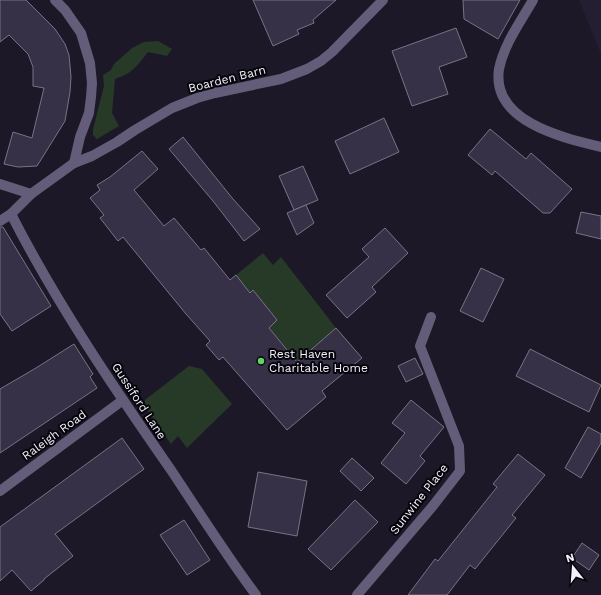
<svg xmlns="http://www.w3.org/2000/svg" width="601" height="595" viewBox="0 0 601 595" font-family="'Work Sans',sans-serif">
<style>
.built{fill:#241e33}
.green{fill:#273927}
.building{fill:#373148;stroke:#787387}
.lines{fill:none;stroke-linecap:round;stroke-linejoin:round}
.minor{stroke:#645d79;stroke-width:10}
.poi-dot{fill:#63d469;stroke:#06050b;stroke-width:1.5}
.labels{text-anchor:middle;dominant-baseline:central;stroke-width:4;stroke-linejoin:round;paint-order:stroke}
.street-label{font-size:12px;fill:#f4f1fc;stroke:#06050b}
.poi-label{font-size:12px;fill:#f4f1fc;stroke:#06050b;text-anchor:start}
</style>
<rect width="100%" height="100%" fill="#1c1827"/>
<polygon class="built" points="579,0 601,0 601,54"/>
<g class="green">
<path d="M158,41L172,49L167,56L148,52C137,66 133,73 115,79L112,113L119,126L97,139L93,135V129L104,86L103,75L111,70L114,64L132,48L144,42Z"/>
<polygon points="263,253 273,265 281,257 336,328 297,362 269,328 277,320 253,290 249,294 236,275"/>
<polygon points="189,366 202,369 232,404 187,448 178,436 171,444 143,404 146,399"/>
</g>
<g class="building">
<polygon points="0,0 26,0 55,29 65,44 69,55 71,77 70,92 65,121 37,166 18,167 4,164 13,132 32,138 44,88 33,86 33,67 28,54 9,35 0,42"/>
<polygon points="253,0 336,0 313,20 314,23 297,30 299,34 273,46"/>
<polygon points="463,0 520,0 498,39 464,19"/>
<polygon points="456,28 467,57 439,67 448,94 412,106 392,51"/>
<polygon points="384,118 399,152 350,174 335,141"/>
<polygon points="490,129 526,159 531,153 572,189 550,213 543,213 495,171 492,175 468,155"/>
<polygon points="183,137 233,199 260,229 244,241 213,201 169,149"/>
<polygon points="142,151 158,169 134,190 164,226 174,218 201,250 204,248 230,280 236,275 250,293 253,290 277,320 269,328 297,362 336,328 362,358 322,391 326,397 287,430 223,357 219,360 206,345 210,341 186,314 123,237 118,241 100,218 104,215 90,198 100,190 97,185 110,177"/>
<polygon points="303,166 318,200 294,210 279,176"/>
<polygon points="306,205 314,223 297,235 287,213"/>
<polygon points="581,212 601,216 601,239 576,233"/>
<polygon points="0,227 3,227 51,306 12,331 0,314"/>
<polygon points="385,228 408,253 372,287 376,292 347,318 326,295 369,257 362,249"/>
<polygon points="481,268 504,279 483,322 460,311"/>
<polygon points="74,344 93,374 90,377 97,388 0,453 0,389 36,368"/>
<polygon points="530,349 601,385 589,412 516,376"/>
<polygon points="415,358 423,374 406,382 398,366"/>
<polygon points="411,400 444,427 420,456 425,461 406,484 381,463 405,433 392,423"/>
<polygon points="588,427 601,434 601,443 581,478 565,468"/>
<polygon points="122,438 144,469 55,534 73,556 44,579 44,580 31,591 12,570 0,581 0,527"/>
<polygon points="518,454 545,475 512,515 516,518 475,569 470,565 447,595 408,595 435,559 438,561 497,487 493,484"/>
<polygon points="352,458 374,478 361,491 340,471"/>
<polygon points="258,472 307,481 297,536 248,527"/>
<polygon points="355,500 378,522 331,570 308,549"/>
<polygon points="184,520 210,560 187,575 160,535"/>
<polygon points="582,543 599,555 589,570 572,558"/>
</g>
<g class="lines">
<g class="minor">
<polyline points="55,0 65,10 81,33 90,63 92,83 91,97 89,113 80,137 74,163"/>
<path d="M533,0C521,21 504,44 499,69C491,122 564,138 601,147"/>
<polyline points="0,184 31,194"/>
<path d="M11,214C57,304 114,388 171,470C199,512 226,555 256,595"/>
<polyline points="0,221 11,214 31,194 74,163 92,156 117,142 135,130 172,108 197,98 215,93 281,79 307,69 321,61 332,52 383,0"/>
<polyline points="0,491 123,400"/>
<polyline points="357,595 432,507 460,471 459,446 420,346 431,317"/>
</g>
</g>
<circle class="poi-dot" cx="261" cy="361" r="4"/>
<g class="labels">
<g class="street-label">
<text transform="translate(227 79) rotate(-14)">Boarden Barn</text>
<text transform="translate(139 401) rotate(57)">Gussiford Lane</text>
<text transform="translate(54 435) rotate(-36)">Raleigh Road</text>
<text transform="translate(419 499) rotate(-52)">Sunwine Place</text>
</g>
<g class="poi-label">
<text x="269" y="354">Rest Haven<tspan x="269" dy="14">Charitable Home</tspan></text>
</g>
</g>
<g transform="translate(573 567) rotate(343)" stroke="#06050b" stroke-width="3" paint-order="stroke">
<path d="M0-3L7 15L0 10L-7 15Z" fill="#f4f1fc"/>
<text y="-6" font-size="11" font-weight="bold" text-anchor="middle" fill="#f4f1fc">N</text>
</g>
</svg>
